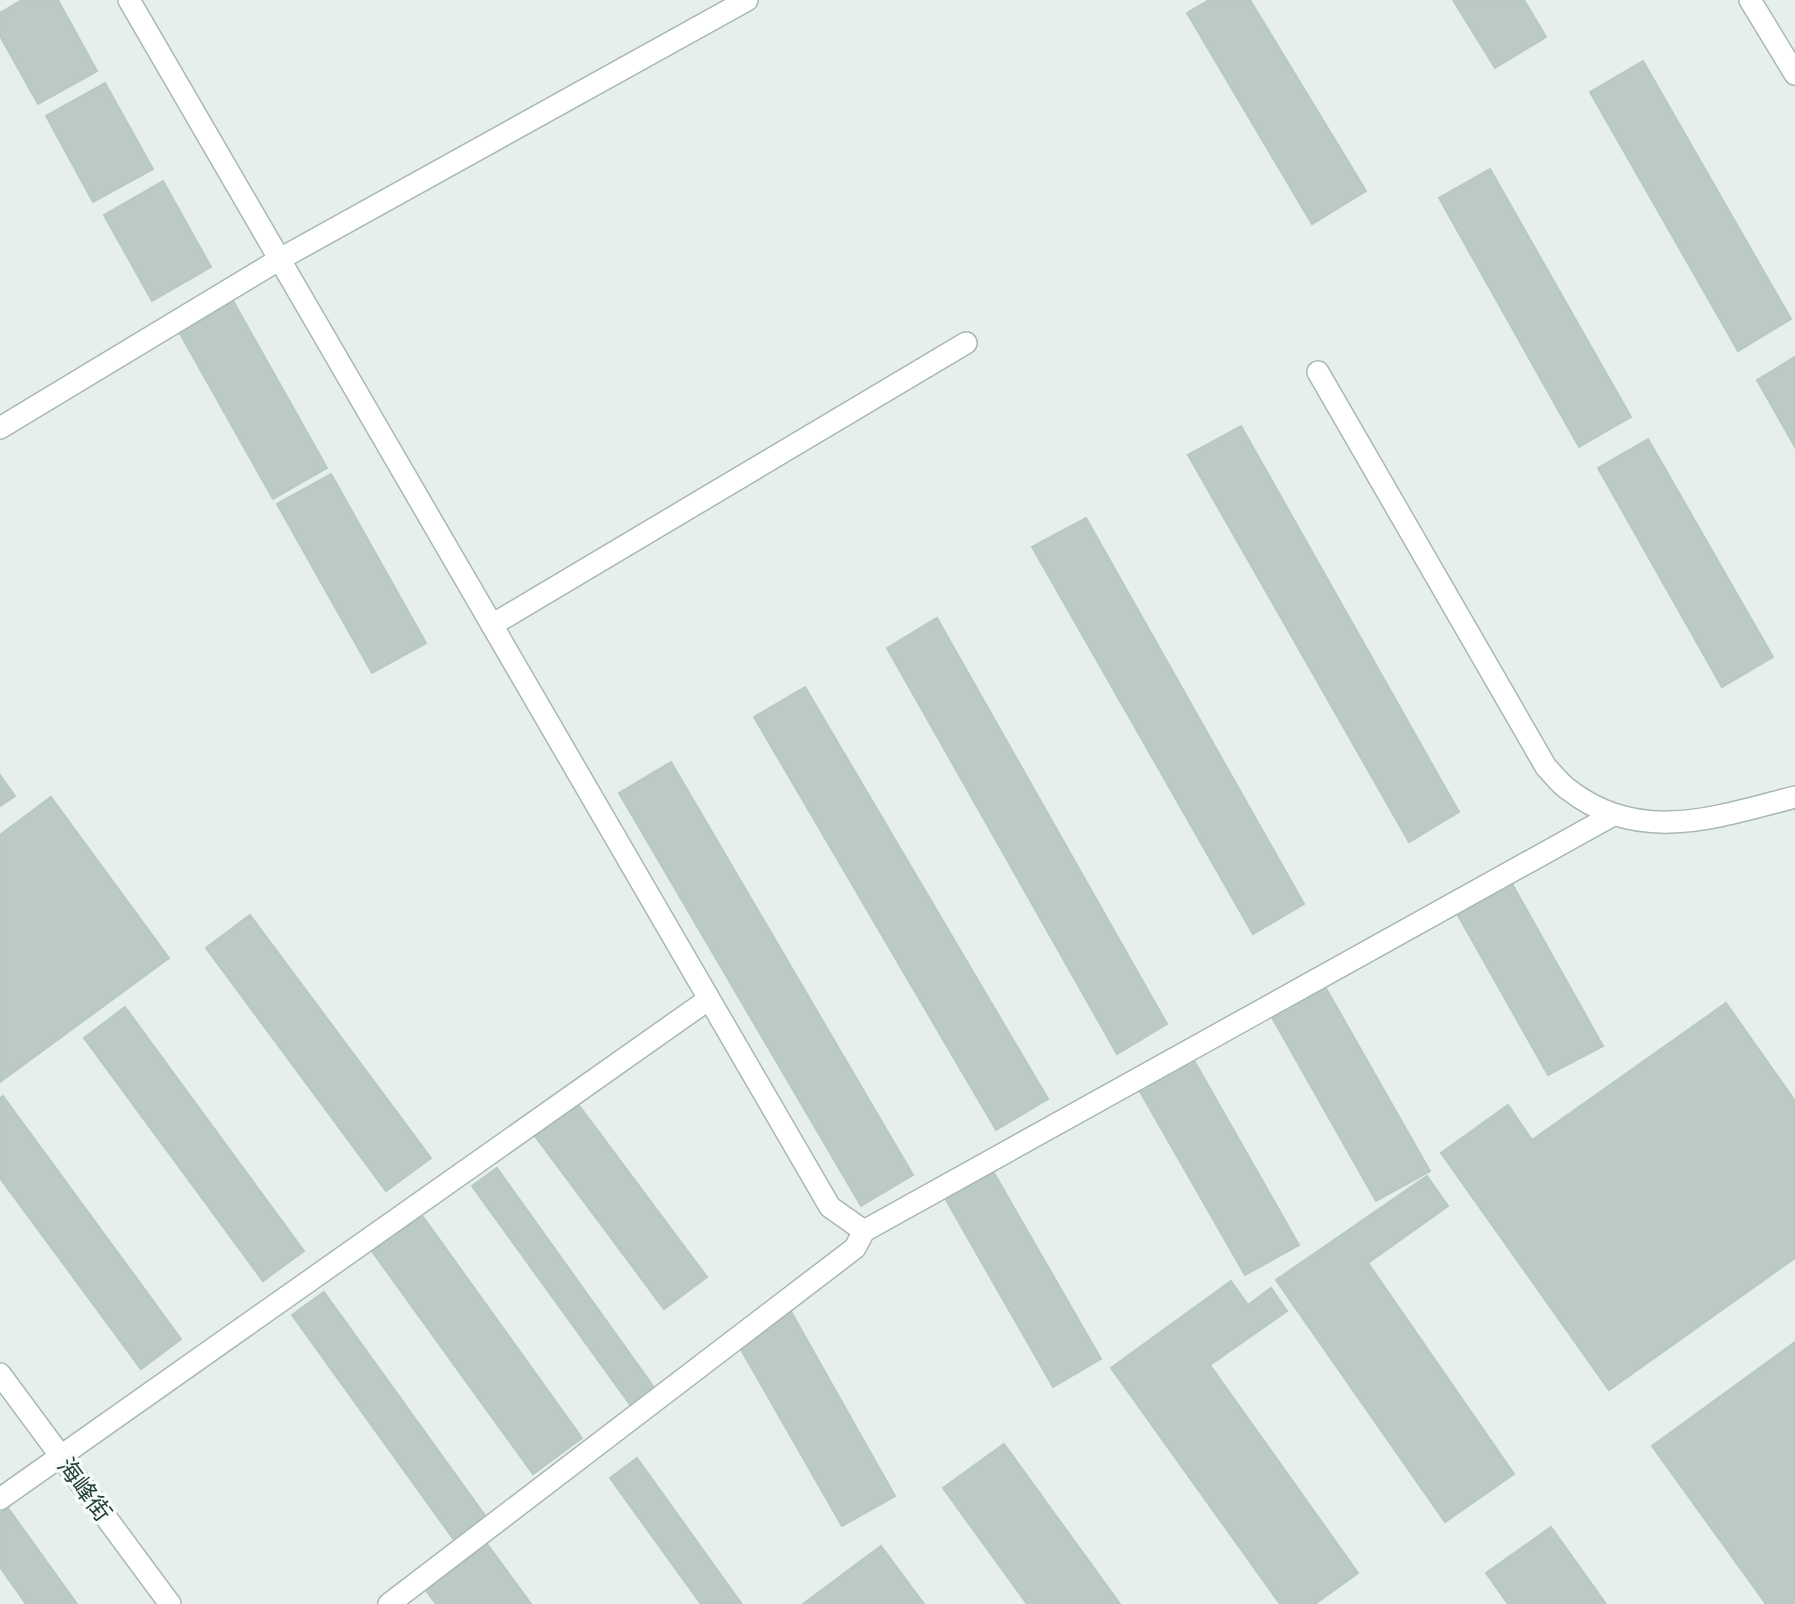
<svg xmlns="http://www.w3.org/2000/svg" width="1795" height="1604" viewBox="0 0 1795 1604" font-family="'Archivo Narrow','Noto Sans SC',sans-serif">
<style>
.building{fill:#bbcac4;stroke:#b8c9c2;stroke-width:2}
.lines{fill:none;stroke-linecap:round;stroke-linejoin:round}
.minor-casing{stroke:#a8b8b2;stroke-width:24}
.tertiary-casing{stroke:#a8b8b2;stroke-width:24}
.minor{stroke:#fff;stroke-width:21}
.tertiary{stroke:#fff;stroke-width:21}
.labels{text-anchor:middle;dominant-baseline:central;stroke-width:7;stroke-linejoin:round;paint-order:stroke}
.street-label{font-size:24px;fill:#24423a;stroke:#f7fbf9}
</style>
<rect width="100%" height="100%" fill="#e6efeb"/>
<g class="building">
<polygon points="22,0 58,0 97,71 38,104 0,36 0,13"/>
<polygon points="1209,0 1250,0 1366,191 1312,224 1187,13"/>
<polygon points="1453,0 1524,0 1546,37 1495,68"/>
<polygon points="1643,61 1791,319 1738,351 1590,92"/>
<polygon points="105,83 153,169 93,202 46,116"/>
<polygon points="1490,169 1631,417 1579,447 1439,198"/>
<polygon points="163,181 211,267 152,301 104,215"/>
<polygon points="232,299 327,468 273,499 178,330"/>
<polygon points="1795,357 1795,447 1757,380"/>
<polygon points="1241,426 1459,812 1409,842 1188,455"/>
<polygon points="1648,439 1773,657 1722,687 1598,468"/>
<polygon points="331,474 426,643 372,673 277,504"/>
<polygon points="1086,518 1304,904 1253,934 1032,547"/>
<polygon points="937,618 1167,1024 1117,1054 887,648"/>
<polygon points="805,687 1048,1099 996,1130 754,717"/>
<polygon points="671,762 913,1175 861,1206 619,793"/>
<polygon points="0,775 15,796 0,806"/>
<polygon points="51,797 169,958 0,1082 0,835"/>
<polygon points="1506,873 1603,1046 1548,1075 1451,903"/>
<polygon points="250,915 431,1158 386,1191 206,948"/>
<polygon points="1319,976 1430,1171 1376,1201 1266,1007"/>
<polygon points="1726,1003 1795,1101 1795,1258 1609,1390 1441,1153 1508,1105 1532,1140"/>
<polygon points="125,1007 304,1251 263,1281 84,1038"/>
<polygon points="1188,1050 1299,1245 1245,1275 1134,1081"/>
<polygon points="566,1088 707,1277 664,1309 523,1120"/>
<polygon points="3,1096 181,1339 141,1369 0,1178 0,1098"/>
<polygon points="990,1166 1101,1359 1053,1387 942,1193"/>
<polygon points="497,1168 658,1393 634,1410 472,1186"/>
<polygon points="1427,1176 1448,1206 1368,1263 1514,1474 1445,1522 1276,1280"/>
<polygon points="411,1200 582,1438 533,1474 361,1236"/>
<polygon points="1231,1281 1248,1305 1271,1288 1287,1311 1210,1365 1358,1573 1315,1604 1280,1604 1111,1368"/>
<polygon points="324,1292 494,1528 462,1551 292,1315"/>
<polygon points="785,1301 895,1496 842,1526 731,1332"/>
<polygon points="1795,1342 1795,1604 1766,1604 1652,1446"/>
<polygon points="1004,1444 1120,1604 1027,1604 943,1488"/>
<polygon points="637,1458 741,1603 701,1604 610,1478"/>
<polygon points="8,1508 77,1604 26,1604 0,1567 0,1513"/>
<polygon points="1551,1527 1606,1604 1508,1604 1486,1573"/>
<polygon points="482,1537 531,1604 436,1604 420,1582"/>
<polygon points="881,1546 924,1604 803,1604"/>
</g>
<g class="lines">
<g class="minor-casing">
<g id="minor">
<polyline points="129,0 830,1207 864,1231"/>
<path d="M1318,372L1546,767C1553,774 1560,784 1569,790C1640,845 1717,817 1795,797"/>
<polyline points="0,428 280,259 747,0"/>
<polyline points="492,625 966,343"/>
<polyline points="0,1499 709,999"/>
<polyline points="389,1604 855,1248 864,1231 1613,815"/>
</g>
</g>
<g class="tertiary-casing">
<g id="tertiary">
<polyline points="1750,0 1795,74"/>
<polyline points="0,1374 170,1604"/>
</g>
</g>
<use href="#minor" class="minor"/>
<use href="#tertiary" class="tertiary"/>
</g>
<g class="labels">
<g class="street-label">
<text transform="translate(85 1489) rotate(53)">海峰街</text>
</g>
</g>
</svg>
